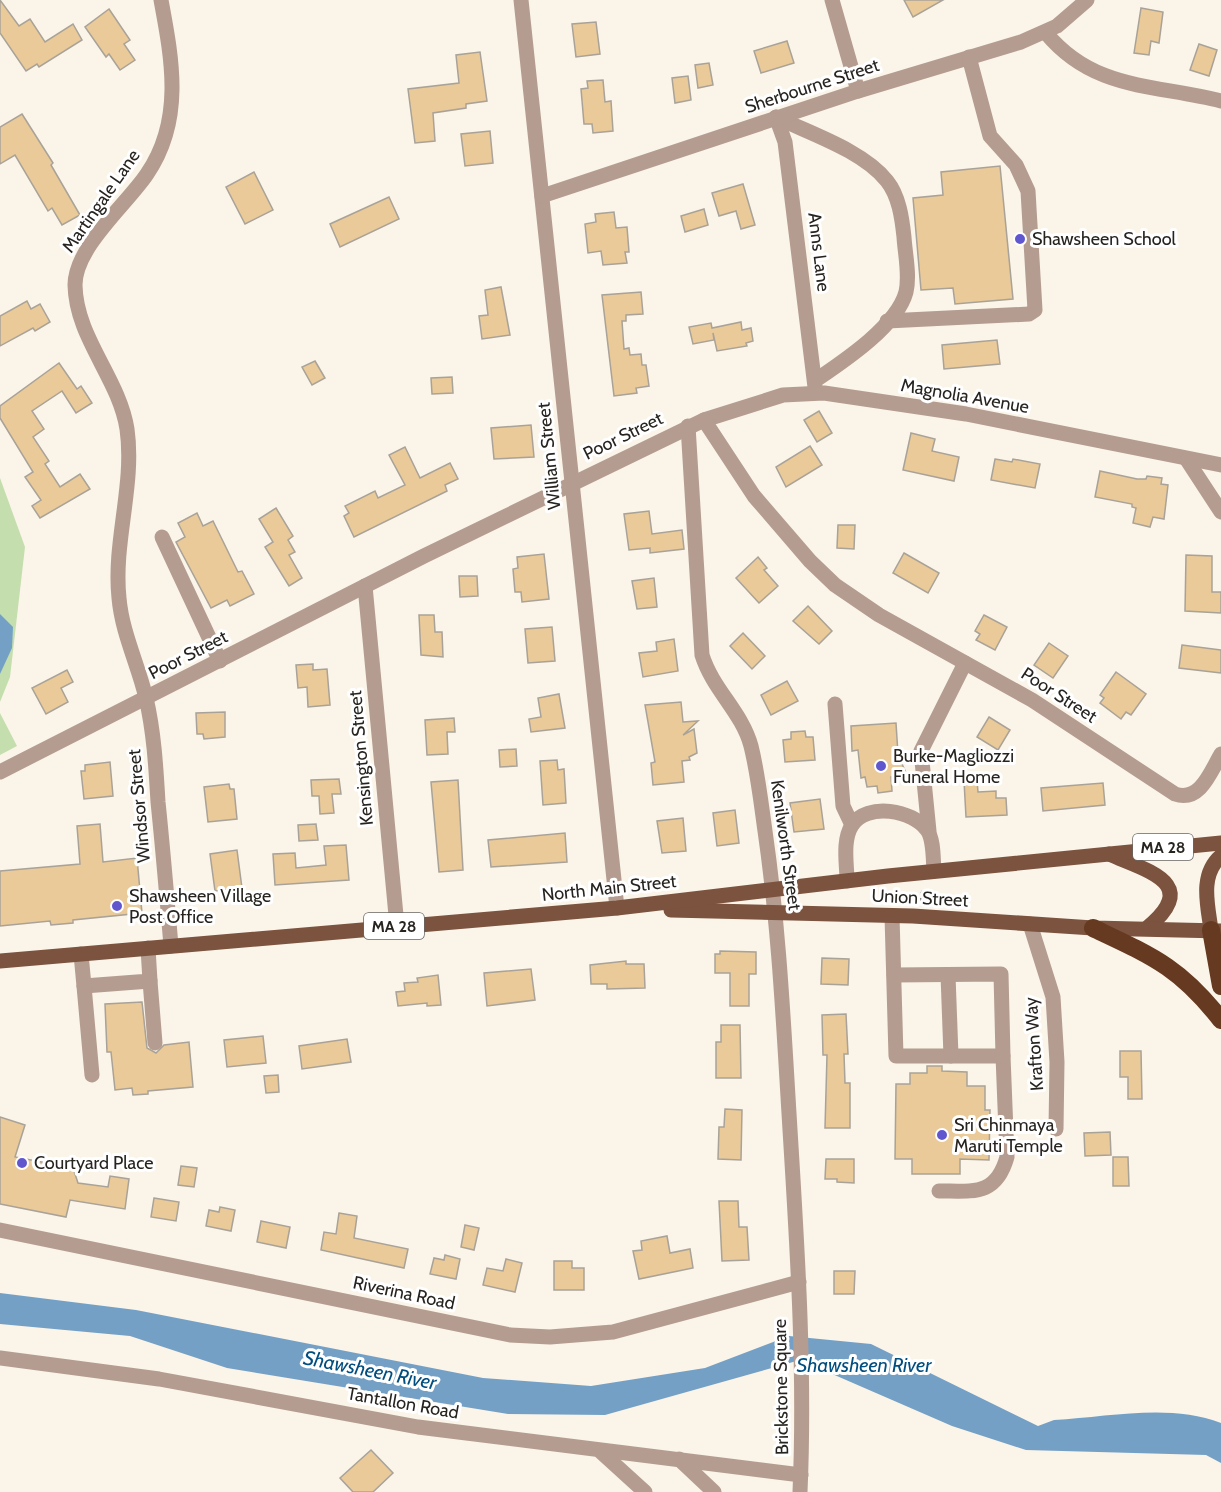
<svg xmlns="http://www.w3.org/2000/svg" width="1221" height="1492" viewBox="0 0 1221 1492" font-family="Cabin,sans-serif">
<style>
.green{fill:#c5deae}
.water{fill:#74a0c6}
.building{fill:#e9ca98;stroke:#a9a298;stroke-width:1.5}
.lines{fill:none;stroke-linecap:round;stroke-linejoin:round}
.path{stroke:#89847d;stroke-width:3;stroke-dasharray:3 4.5;stroke-linecap:butt}
.minor{stroke:#b49c90;stroke-width:15}
.major{stroke:#7b533f;stroke-width:15}
.highway{stroke:#663921;stroke-width:18}
.poi-dot{fill:#6057cf;stroke:#fff;stroke-width:2}
.labels{text-anchor:middle;dominant-baseline:central;stroke-width:6;stroke-linejoin:round;paint-order:stroke}
.shield{fill:#fff;stroke:#686663;stroke-width:1.5}
.shield-label{font-size:16px;font-weight:bold;fill:#272420}
.street-label{font-size:18px;fill:#272420;stroke:#fff}
.poi-label{font-size:18px;fill:#272420;stroke:#fff;text-anchor:start}
.water-label{font-size:20px;font-style:italic;fill:#014e7f;stroke:#fff}
</style>
<rect width="100%" height="100%" fill="#fbf4e9"/>
<g class="green">
<polygon points="0,478 25,547 10,677 0,702"/>
<polygon points="0,713 17,746 0,755"/>
</g>
<g class="water">
<polygon points="0,614 13,627 12,648 0,674"/>
<path d="M0,1293L136,1310L483,1378L591,1386L705,1368L789,1336L871,1344L1038,1426L1054,1420C1108,1417 1170,1403 1221,1423V1463L1206,1455L1026,1450L952,1426L800,1360L605,1415L508,1414L227,1368L130,1336L0,1324Z"/>
</g>
<g class="building">
<polygon points="0,0 19,26 30,19 45,42 73,24 82,40 39,67 37,64 26,71 0,33"/>
<polygon points="904,0 943,0 913,17"/>
<polygon points="1141,8 1163,12 1159,43 1151,41 1149,55 1134,53"/>
<polygon points="109,9 130,40 124,44 135,60 120,70 109,54 106,57 85,27"/>
<polygon points="596,22 600,54 576,57 572,24"/>
<polygon points="787,41 794,63 761,73 754,51"/>
<polygon points="1199,44 1217,50 1209,76 1190,70"/>
<polygon points="480,52 487,101 466,104 466,108 433,113 435,141 415,143 408,89 459,83 456,55"/>
<polygon points="709,63 713,85 698,88 695,65"/>
<polygon points="688,76 691,100 675,103 672,78"/>
<polygon points="603,80 605,102 611,101 613,131 593,133 592,124 584,124 581,89 588,88 587,81"/>
<polygon points="22,114 53,163 51,165 80,215 62,225 52,208 48,211 15,155 0,164 0,127"/>
<polygon points="490,131 493,163 465,166 461,134"/>
<polygon points="1000,166 1013,299 955,304 953,288 921,290 913,198 943,195 941,172"/>
<polygon points="254,172 273,210 245,224 226,187"/>
<polygon points="743,184 755,225 741,229 736,211 719,216 712,193"/>
<polygon points="389,197 399,219 340,247 330,224"/>
<polygon points="704,209 708,225 685,232 681,216"/>
<polygon points="614,212 616,228 627,227 629,252 625,252 627,263 603,265 601,251 588,253 585,224 596,222 595,214"/>
<polygon points="501,287 510,335 482,339 479,316 488,315 485,290"/>
<polygon points="641,292 643,314 626,315 626,321 622,321 624,349 629,348 630,355 641,354 642,365 646,365 649,386 636,388 637,393 614,396 602,295"/>
<polygon points="27,301 31,309 40,304 50,322 35,331 33,328 0,346 0,316"/>
<polygon points="741,322 742,330 751,328 753,341 746,343 747,346 717,351 713,333 714,340 693,344 689,327 711,323 712,328"/>
<polygon points="997,340 1000,364 944,369 942,345"/>
<polygon points="315,361 325,378 312,385 302,367"/>
<polygon points="59,363 77,389 81,386 92,403 76,413 62,391 32,411 44,429 33,437 49,461 45,464 60,487 80,474 90,489 40,518 32,506 41,500 25,477 33,472 0,418 0,406"/>
<polygon points="452,377 453,393 432,394 431,378"/>
<polygon points="819,411 832,433 817,442 804,420"/>
<polygon points="531,425 534,457 494,459 491,428"/>
<polygon points="911,433 935,439 932,451 959,457 954,481 903,470"/>
<polygon points="810,446 822,465 786,487 776,467"/>
<polygon points="405,447 420,478 450,463 458,479 445,485 447,491 354,537 344,516 349,513 345,506 375,491 378,498 405,485 389,455"/>
<polygon points="995,459 1012,462 1013,459 1040,464 1035,488 991,480"/>
<polygon points="1100,471 1137,479 1146,479 1147,476 1162,478 1161,484 1168,485 1164,519 1153,517 1150,527 1133,523 1136,508 1132,507 1132,504 1095,497"/>
<polygon points="276,508 293,536 288,540 295,552 289,555 302,578 289,586 265,547 273,542 259,519"/>
<polygon points="649,511 652,534 682,530 684,549 650,553 650,548 629,550 624,514"/>
<polygon points="197,513 203,526 213,521 238,572 242,571 254,594 230,606 227,600 211,608 176,542 185,537 178,523"/>
<polygon points="838,525 855,525 854,549 837,548"/>
<polygon points="904,553 939,573 928,593 893,573"/>
<polygon points="544,554 549,599 522,602 521,592 515,592 513,569 518,568 517,557"/>
<polygon points="1186,555 1212,556 1212,592 1221,592 1221,613 1185,611"/>
<polygon points="758,557 767,568 764,570 778,586 759,603 736,578"/>
<polygon points="459,576 477,576 478,596 460,597"/>
<polygon points="654,578 657,607 637,609 632,581"/>
<polygon points="808,606 832,631 819,644 793,621"/>
<polygon points="419,615 434,615 435,632 442,632 443,657 421,655"/>
<polygon points="984,615 1007,627 995,650 976,640 980,634 975,631"/>
<polygon points="552,627 555,661 528,663 525,629"/>
<polygon points="743,633 765,656 752,669 730,646"/>
<polygon points="674,639 678,671 643,677 639,653 657,651 656,642"/>
<polygon points="1049,643 1068,656 1053,678 1034,665"/>
<polygon points="1182,645 1221,650 1221,673 1179,668"/>
<polygon points="313,664 313,670 327,669 330,705 308,707 307,687 298,688 296,665"/>
<polygon points="67,670 73,682 61,688 68,702 46,714 32,688"/>
<polygon points="1116,672 1146,694 1131,715 1126,712 1121,719 1100,703 1104,698 1100,695"/>
<polygon points="787,681 798,701 771,715 761,695"/>
<polygon points="559,694 565,728 531,732 529,719 541,717 538,698"/>
<polygon points="681,702 683,722 698,721 683,735 694,729 697,753 689,757 690,760 682,761 684,782 653,785 651,763 655,762 645,705"/>
<polygon points="225,712 225,737 204,739 203,734 197,734 196,713"/>
<polygon points="989,717 1010,730 998,750 977,737"/>
<polygon points="454,718 455,732 447,732 448,754 427,755 425,720"/>
<polygon points="896,723 898,754 901,753 902,764 908,777 891,777 892,791 878,793 877,786 867,787 865,777 861,778 858,750 852,751 851,726"/>
<polygon points="805,731 806,737 813,737 815,760 785,762 783,740 791,739 791,732"/>
<polygon points="516,749 517,766 500,767 499,750"/>
<polygon points="557,760 558,770 564,769 566,803 543,805 540,761"/>
<polygon points="110,762 113,796 84,799 81,771 85,771 85,765"/>
<polygon points="339,779 341,794 332,794 334,813 320,814 319,796 312,796 311,780"/>
<polygon points="458,780 463,870 439,872 431,782"/>
<polygon points="977,780 978,792 996,791 996,798 1006,798 1007,815 966,817 964,781"/>
<polygon points="1103,783 1105,805 1043,811 1041,788"/>
<polygon points="229,784 230,789 234,789 237,819 208,822 204,787"/>
<polygon points="820,799 824,829 794,832 790,803"/>
<polygon points="735,810 739,843 717,846 713,813"/>
<polygon points="683,818 686,851 662,853 657,821"/>
<polygon points="100,824 103,862 137,858 142,913 73,920 73,923 51,925 50,921 0,926 0,871 80,864 77,826"/>
<polygon points="316,824 318,840 299,841 298,825"/>
<polygon points="565,833 567,862 491,867 488,840"/>
<polygon points="346,845 349,880 275,885 273,854 295,853 296,868 326,865 324,846"/>
<polygon points="237,850 242,888 215,891 210,854"/>
<polygon points="720,951 756,952 756,974 749,974 749,1006 730,1006 730,973 715,973 715,954 720,954"/>
<polygon points="822,958 849,959 848,985 821,984"/>
<polygon points="626,961 626,964 644,964 645,988 607,989 607,984 591,984 590,965"/>
<polygon points="531,969 535,1000 487,1006 484,973"/>
<polygon points="438,975 441,1005 427,1006 427,1003 398,1006 396,992 405,991 404,983 418,982 417,978"/>
<polygon points="142,1002 147,1048 156,1053 164,1045 189,1042 193,1087 148,1091 148,1094 133,1095 132,1088 115,1090 111,1052 107,1052 105,1004"/>
<polygon points="846,1014 848,1054 844,1054 845,1083 850,1083 850,1128 825,1128 827,1055 823,1055 822,1015"/>
<polygon points="721,1025 740,1025 741,1078 716,1078 716,1042 721,1042"/>
<polygon points="263,1036 266,1063 227,1067 224,1040"/>
<polygon points="347,1039 351,1062 302,1069 299,1046"/>
<polygon points="1120,1051 1141,1051 1142,1099 1128,1099 1128,1077 1120,1077"/>
<polygon points="927,1066 942,1066 942,1071 967,1072 967,1086 985,1086 985,1110 990,1110 989,1160 960,1159 960,1174 912,1174 912,1159 895,1159 896,1084 910,1084 910,1073 927,1073"/>
<polygon points="278,1075 279,1092 266,1093 264,1076"/>
<polygon points="725,1109 742,1110 741,1160 718,1159 719,1127 724,1127"/>
<polygon points="0,1117 25,1125 15,1157 73,1168 78,1183 108,1187 110,1176 129,1179 125,1209 70,1200 66,1217 0,1204"/>
<polygon points="1110,1132 1111,1155 1085,1156 1084,1133"/>
<polygon points="1113,1157 1128,1157 1129,1186 1113,1186"/>
<polygon points="826,1159 854,1159 854,1183 837,1182 837,1179 825,1179"/>
<polygon points="181,1166 197,1168 194,1187 178,1185"/>
<polygon points="154,1198 179,1202 176,1221 151,1217"/>
<polygon points="719,1201 738,1201 739,1227 747,1227 749,1260 722,1261"/>
<polygon points="220,1207 235,1210 231,1231 206,1226 209,1210 219,1212"/>
<polygon points="339,1213 357,1216 354,1238 408,1249 404,1268 321,1250 324,1232 336,1234"/>
<polygon points="261,1221 290,1227 286,1248 257,1242"/>
<polygon points="465,1225 479,1228 474,1250 461,1247"/>
<polygon points="667,1236 670,1253 690,1249 693,1268 639,1279 633,1251 642,1250 641,1241"/>
<polygon points="445,1255 460,1259 456,1279 430,1274 434,1258 444,1260"/>
<polygon points="506,1259 522,1263 515,1292 483,1285 487,1268 503,1271"/>
<polygon points="554,1261 572,1261 572,1268 584,1268 584,1290 554,1290"/>
<polygon points="834,1271 855,1271 854,1294 834,1294"/>
<polygon points="371,1450 393,1473 373,1492 353,1492 340,1478"/>
</g>
<g class="lines">
<polyline class="path" points="921,901 921,894 925,889"/>
<g class="minor">
<path d="M161,0C172,59 184,120 147,174C127,204 75,247 75,285C76,338 119,378 127,429C135,485 113,542 119,598C122,633 138,664 146,698C154,732 156,768 158,802C163,850 167,898 171,946"/>
<polyline points="521,0 617,908"/>
<polyline points="832,0 858,91"/>
<path d="M1046,33C1094,91 1155,84 1221,101"/>
<path d="M776,117C809,133 864,151 887,181C899,196 902,218 904,237C905,254 910,275 906,292C897,326 844,361 816,380"/>
<polyline points="776,117 785,142 815,387"/>
<polyline points="542,196 858,91 1021,42 1057,26 1087,0"/>
<polyline points="887,321 1029,314 1035,310 1028,191 1016,165 990,136 969,57"/>
<polyline points="704,420 783,395 824,393 966,414 1221,465"/>
<path d="M688,426L702,655C713,690 742,712 751,746C758,774 761,803 765,831C777,914 782,996 787,1080C795,1217 806,1354 800,1492"/>
<polyline points="1187,460 1221,512"/>
<polyline points="162,537 220,661"/>
<polyline points="365,586 397,926"/>
<polyline points="835,704 843,806 852,825"/>
<path d="M0,772L424,556L704,420L754,496L810,561L835,585L879,615L1032,700L1175,794C1200,803 1211,771 1221,754"/>
<polyline points="929,831 921,751 965,663"/>
<path d="M847,881C847,864 842,841 852,825C867,802 913,810 927,830C934,839 933,860 934,871"/>
<path d="M892,916L896,1056H1003L1007,1157C996,1196 974,1191 939,1191"/>
<polyline points="1030,924 1053,997 1057,1062 1056,1129"/>
<polyline points="81,954 84,986 150,981 148,948"/>
<polyline points="894,975 1001,974 1003,1056"/>
<polyline points="948,975 951,1056"/>
<polyline points="150,981 155,1043"/>
<polyline points="84,986 92,1075"/>
<polyline points="0,1230 510,1335 550,1337 613,1332 799,1282"/>
<polyline points="0,1358 159,1379 418,1427 801,1475"/>
<polyline points="601,1452 645,1492"/>
<polyline points="679,1459 714,1492"/>
</g>
<g class="major">
<path d="M1109,854C1147,871 1202,883 1147,928"/>
<polyline points="671,910 913,916 1093,928 1221,931"/>
<path d="M1211,930C1208,906 1199,875 1221,856"/>
<polyline points="0,961 617,908 888,876 1221,843"/>
</g>
<g class="highway">
<path d="M1093,928C1152,956 1180,967 1221,1020"/>
<polyline points="1211,930 1221,986"/>
</g>
</g>
<g class="poi-dot">
<circle cx="1020" cy="239" r="6"/>
<circle cx="881" cy="766" r="6"/>
<circle cx="117" cy="906" r="6"/>
<circle cx="942" cy="1135" r="6"/>
<circle cx="22" cy="1163" r="6"/>
</g>
<g class="labels">
<g class="shield">
<rect x="1133" y="834" width="60" height="26" rx="4.5"/>
<rect x="364" y="913" width="60" height="26" rx="4.5"/>
</g>
<g class="shield-label">
<text x="1163" y="847">MA 28</text>
<text x="394" y="926">MA 28</text>
</g>
<g class="street-label">
<text transform="translate(812 86) rotate(-18)">Sherbourne Street</text>
<text transform="translate(101 201) rotate(-55)">Martingale Lane</text>
<text transform="translate(819 252) rotate(83)">Anns Lane</text>
<text transform="translate(965 396) rotate(10)">Magnolia Avenue</text>
<text transform="translate(623 436) rotate(-26)">Poor Street</text>
<text transform="translate(549 456) rotate(-96)">William Street</text>
<text transform="translate(188 655) rotate(-27)">Poor Street</text>
<text transform="translate(1059 695) rotate(33)">Poor Street</text>
<text transform="translate(361 758) rotate(-95)">Kensington Street</text>
<text transform="translate(139 806) rotate(-95)">Windsor Street</text>
<text transform="translate(786 845) rotate(82)">Kenilworth Street</text>
<text transform="translate(609 888) rotate(-6)">North Main Street</text>
<text transform="translate(920 898) rotate(3)">Union Street</text>
<text transform="translate(1034 1044) rotate(-94)">Krafton Way</text>
<text transform="translate(404 1293) rotate(12)">Riverina Road</text>
<text transform="translate(781 1387) rotate(-91)">Brickstone Square</text>
<text transform="translate(403 1403) rotate(10)">Tantallon Road</text>
</g>
<g class="poi-label">
<text x="1032" y="239">Shawsheen School</text>
<text x="893" y="756">Burke-Magliozzi<tspan x="893" dy="21">Funeral Home</tspan></text>
<text x="129" y="896">Shawsheen Village<tspan x="129" dy="21">Post Office</tspan></text>
<text x="954" y="1125">Sri Chinmaya<tspan x="954" dy="21">Maruti Temple</tspan></text>
<text x="34" y="1163">Courtyard Place</text>
</g>
<g class="water-label">
<text x="864" y="1365">Shawsheen River</text>
<text transform="translate(370 1370) rotate(11)">Shawsheen River</text>
</g>
</g>
</svg>
